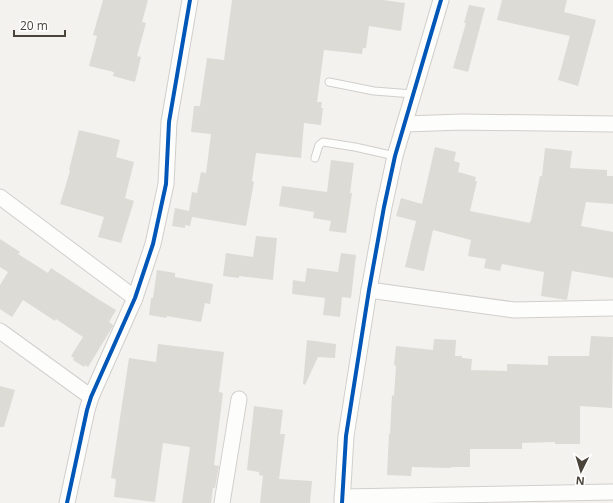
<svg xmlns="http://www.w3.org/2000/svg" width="613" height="503" viewBox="0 0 613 503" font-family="'Open Sans',sans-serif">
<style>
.building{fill:#dddbd6}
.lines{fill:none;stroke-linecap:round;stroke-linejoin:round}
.lane-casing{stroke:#d1cfcc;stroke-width:9}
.street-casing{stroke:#d1cfcc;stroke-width:17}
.lane{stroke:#fdfdfc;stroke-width:7}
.street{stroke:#fdfdfc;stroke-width:15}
.cycleway-casing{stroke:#fff;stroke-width:6}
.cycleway{stroke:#0057b8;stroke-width:4}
</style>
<rect width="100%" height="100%" fill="#f3f2ee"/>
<g class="building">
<polygon points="103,0 148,0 142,22 146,23 137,56 141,57 135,82 113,76 114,72 89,66 97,36 93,35"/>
<polygon points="232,0 383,0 405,3 401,31 369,26 366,48 363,48 362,54 324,50 317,102 322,102 321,108 323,108 321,125 304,123 301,158 256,153 252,181 254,182 246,226 192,217 190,226 185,225 185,228 172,226 175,208 189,211 192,192 197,193 201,172 206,173 211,134 191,132 194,106 200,106 207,58 224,60"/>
<polygon points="502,0 567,0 564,12 596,20 578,86 558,80 570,36 497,20"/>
<polygon points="469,5 485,8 468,72 453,68 466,23 464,23"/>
<polygon points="79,130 120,140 116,157 134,162 125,198 134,201 121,243 98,237 104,217 60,204 70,171 69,170"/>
<polygon points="435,147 456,152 454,161 460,163 458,172 476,177 475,181 477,181 470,211 530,223 530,221 531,221 540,176 542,176 545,148 572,151 570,168 607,170 607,176 613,176 613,204 586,202 581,226 613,232 613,278 572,271 567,300 541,296 544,272 502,264 500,271 484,268 486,259 468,256 471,240 433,230 424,271 405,267 416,221 396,216 401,198 422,204"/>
<polygon points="331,160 354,163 350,193 352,193 346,233 329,231 331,221 313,218 314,212 279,206 282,186 327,192"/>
<polygon points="256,236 277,238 273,280 239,276 239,278 223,276 226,253 253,257"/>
<polygon points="0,239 20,252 18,254 48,273 51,268 101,301 116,310 109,322 113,325 113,326 88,367 85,365 84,367 73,360 74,358 71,356 83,337 56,319 55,321 23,300 12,317 0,309 0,285 8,272 0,267"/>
<polygon points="341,253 356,255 351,298 342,297 340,317 323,315 325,298 292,294 293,280 305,282 307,268 338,272"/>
<polygon points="157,270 175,273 175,277 213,284 210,304 205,303 201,322 167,316 166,318 149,315 151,298 153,298"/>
<polygon points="591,336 613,337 612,408 580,406 580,444 555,444 555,442 522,443 522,449 470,449 470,467 451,467 451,468 412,467 411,476 387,475 389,434 390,434 392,395 394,396 396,366 394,365 396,346 433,350 434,339 456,340 455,356 462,356 462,358 472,359 471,370 507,371 507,364 548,365 548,356 589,356"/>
<polygon points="307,340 336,344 335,358 318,357 305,385 303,384"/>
<polygon points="158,344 224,352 219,392 223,393 214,465 219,466 215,488 213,488 211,503 182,503 190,447 163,443 155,502 114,497 116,479 111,478 129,358 156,362"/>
<polygon points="0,386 15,390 4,427 0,427"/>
<polygon points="254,406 283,410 280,434 285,434 279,479 312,481 310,503 260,503 263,476 259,475 259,472 247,470"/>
</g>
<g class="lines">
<g class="lane-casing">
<g id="lane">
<polyline points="329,82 374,91 413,94"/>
<polyline points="315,158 319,145 323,142 355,147 395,156"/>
</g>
</g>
<g class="street-casing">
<g id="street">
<polyline points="405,124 462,122 613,124"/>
<polyline points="0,197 135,298"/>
<polyline points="369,290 514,310 613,308"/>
<polyline points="0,331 91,397"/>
<polyline points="342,497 613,492"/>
<polyline points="67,503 87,410 91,397 135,298 153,244 166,184 169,122 190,0"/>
<polyline points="222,503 239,399"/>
<polyline points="342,503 346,436 369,290 384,207 395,156 441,0"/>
</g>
</g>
<use href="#lane" class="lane"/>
<use href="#street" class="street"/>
<g class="cycleway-casing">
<g id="cycleway">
<polyline points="67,503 87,410 91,397 135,298 153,244 166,184 169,122 190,0"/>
<polyline points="342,503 346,436 369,290 384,207 395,156 441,0"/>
</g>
</g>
<use href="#cycleway" class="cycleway"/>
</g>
<g transform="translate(581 471) rotate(185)" stroke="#ffffff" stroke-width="3" paint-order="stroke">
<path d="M0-3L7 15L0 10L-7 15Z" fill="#4a443a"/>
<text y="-6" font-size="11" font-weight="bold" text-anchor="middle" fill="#4a443a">N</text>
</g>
<path d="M14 30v6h51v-6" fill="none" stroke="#4a443a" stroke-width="2"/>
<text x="20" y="30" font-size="12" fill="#4a443a" stroke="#ffffff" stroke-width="3" paint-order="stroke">20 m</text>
</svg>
